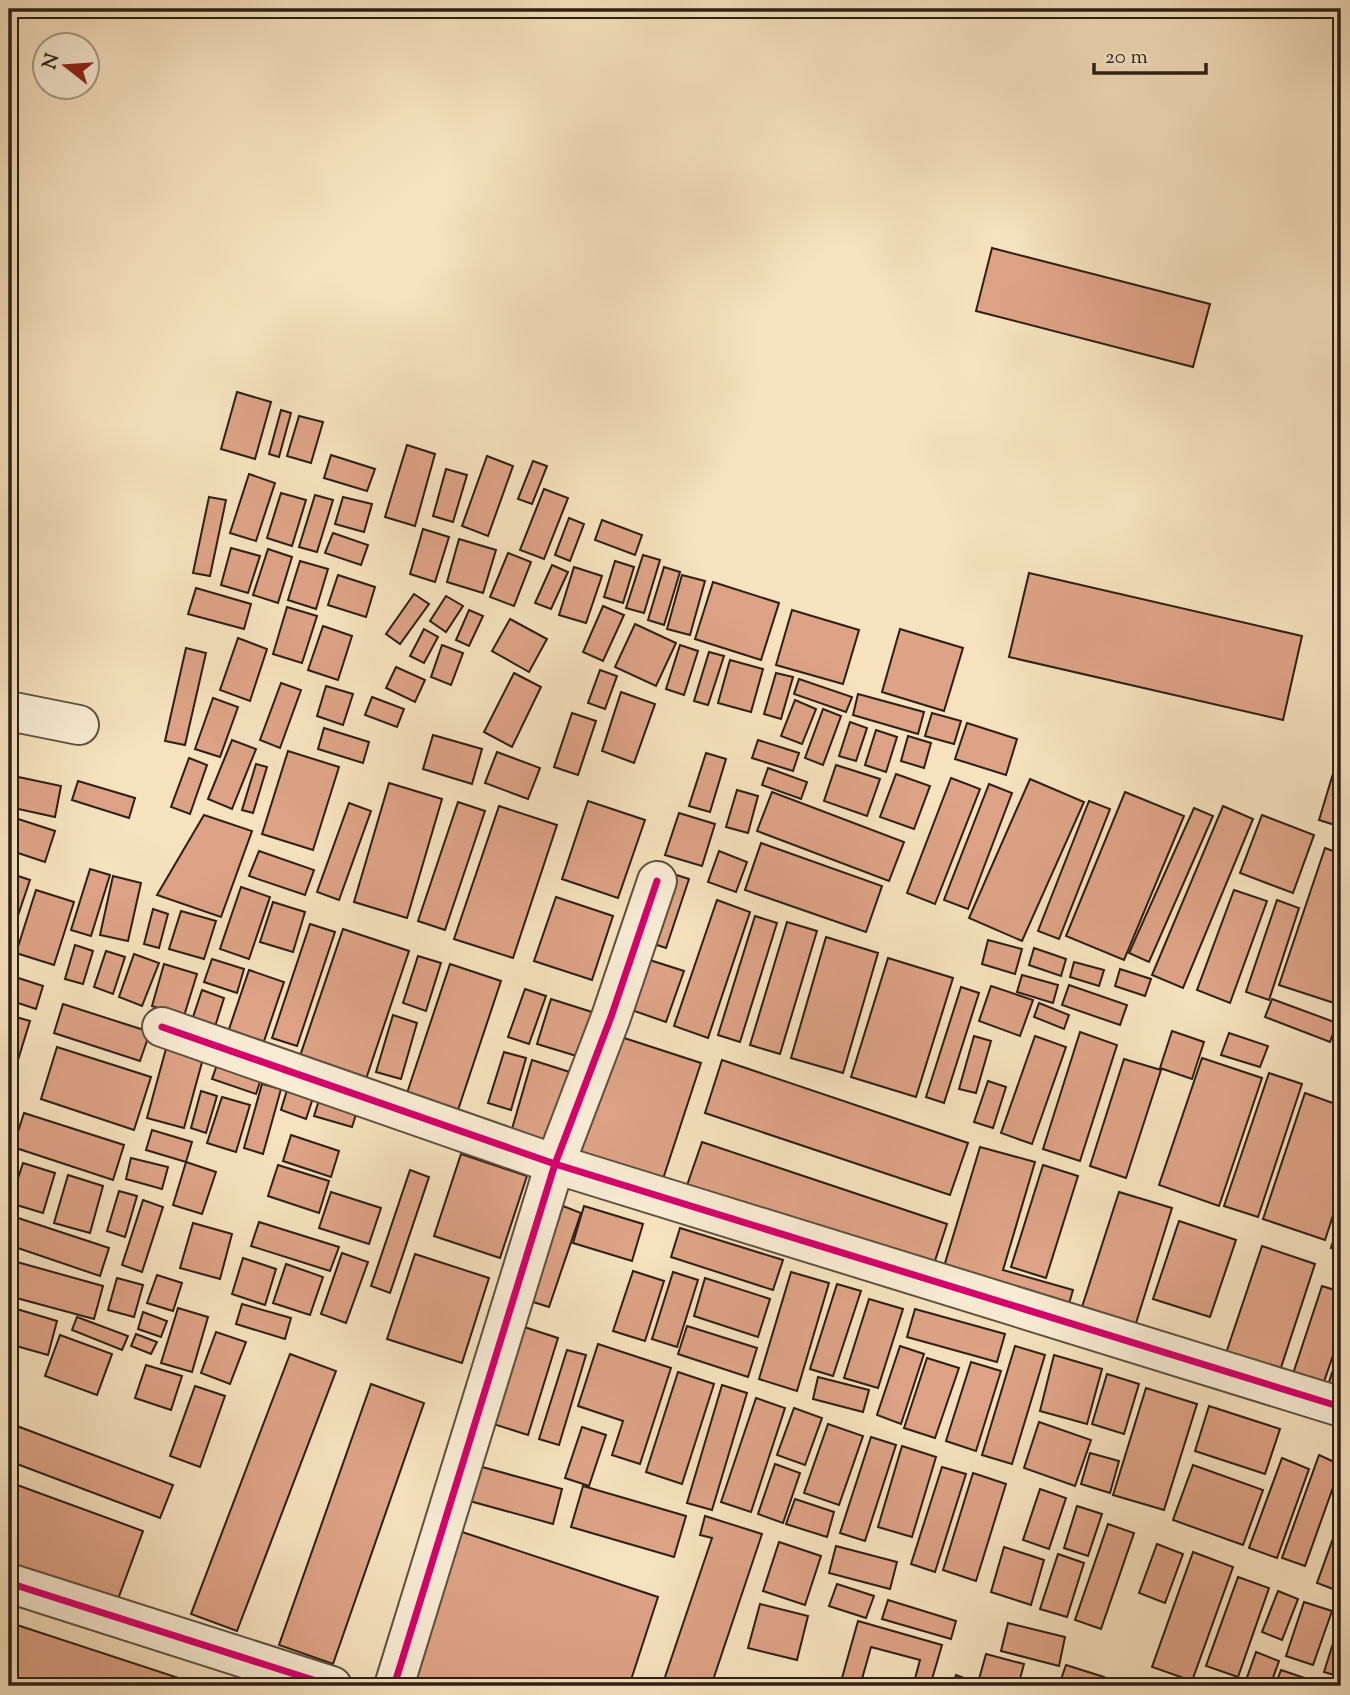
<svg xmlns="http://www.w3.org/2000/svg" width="1350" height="1695" viewBox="0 0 1350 1695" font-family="'Sorts Mill Goudy',serif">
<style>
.building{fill:#dea386;stroke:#2d1f15;stroke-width:2}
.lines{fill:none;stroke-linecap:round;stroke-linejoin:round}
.minor-casing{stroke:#5f5040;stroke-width:42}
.minor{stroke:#f9ecd5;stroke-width:38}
.cycleway-casing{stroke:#f9ecd5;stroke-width:11}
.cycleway{stroke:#d6006c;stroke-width:7}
</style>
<rect width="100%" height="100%" fill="#f6e2bf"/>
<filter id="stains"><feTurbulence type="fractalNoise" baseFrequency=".00286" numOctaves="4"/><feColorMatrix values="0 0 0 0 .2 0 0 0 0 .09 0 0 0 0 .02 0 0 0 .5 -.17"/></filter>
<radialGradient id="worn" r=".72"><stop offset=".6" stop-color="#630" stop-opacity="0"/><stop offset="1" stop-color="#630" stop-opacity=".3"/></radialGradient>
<g class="building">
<polygon points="992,248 1210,304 1193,367 976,311"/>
<polygon points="237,392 271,402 255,459 221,449"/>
<polygon points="281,410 291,413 279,457 269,454"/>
<polygon points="299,416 323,422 311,463 287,456"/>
<polygon points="407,445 435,454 415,526 385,517"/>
<polygon points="331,455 375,469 367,491 324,478"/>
<polygon points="487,456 513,466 488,536 462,526"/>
<polygon points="533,461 547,466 532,504 518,499"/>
<polygon points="446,469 467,475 453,522 433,516"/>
<polygon points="249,474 275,483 256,541 230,533"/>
<polygon points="544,489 568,498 544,559 520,550"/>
<polygon points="281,493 306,500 292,546 267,538"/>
<polygon points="315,495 333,500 317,552 299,547"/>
<polygon points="209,497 226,500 210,576 193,573"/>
<polygon points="343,497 372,504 364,532 335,524"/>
<polygon points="569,518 584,524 570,561 555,555"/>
<polygon points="602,520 642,535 635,555 595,540"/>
<polygon points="423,529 449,537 435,582 410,574"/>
<polygon points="333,533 368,545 361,565 325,553"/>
<polygon points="459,539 496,550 483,593 447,582"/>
<polygon points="231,548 260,556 248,593 221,585"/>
<polygon points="268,549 292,557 278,603 253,595"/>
<polygon points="508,553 531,562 514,606 490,597"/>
<polygon points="643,555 660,560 644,613 626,608"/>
<polygon points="300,561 328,569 316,609 288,600"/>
<polygon points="615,561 634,567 623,603 604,597"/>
<polygon points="552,565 568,572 551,609 535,603"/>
<polygon points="574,567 602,576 586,623 559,615"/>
<polygon points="664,567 680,572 664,625 648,620"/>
<polygon points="1029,573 1302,636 1283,720 1009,657"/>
<polygon points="338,575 375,587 366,617 328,605"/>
<polygon points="682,575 705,581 690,635 667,629"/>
<polygon points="713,582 779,603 761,660 695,639"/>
<polygon points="196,588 251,604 244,629 188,614"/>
<polygon points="414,594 429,604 400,644 386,634"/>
<polygon points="446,596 463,606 446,632 430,621"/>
<polygon points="603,606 624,615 603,661 583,652"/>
<polygon points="287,607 317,616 302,663 273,654"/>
<polygon points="469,610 483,616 469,646 456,640"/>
<polygon points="792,610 859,630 843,684 776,665"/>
<polygon points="510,619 547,639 529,672 492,651"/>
<polygon points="635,624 676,643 656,686 615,667"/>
<polygon points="323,626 352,636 338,680 308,670"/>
<polygon points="424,629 438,637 424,663 410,656"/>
<polygon points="900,629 963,648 944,711 882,692"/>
<polygon points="238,638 267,649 250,701 220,690"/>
<polygon points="442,645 463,653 451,685 431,677"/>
<polygon points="680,645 698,651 684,695 666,689"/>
<polygon points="186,648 206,653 185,745 165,741"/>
<polygon points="709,652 724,656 708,705 694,701"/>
<polygon points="730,660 763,669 751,712 718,703"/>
<polygon points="396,667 425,680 415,702 386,688"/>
<polygon points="600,670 617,676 605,709 588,703"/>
<polygon points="514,673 541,687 512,747 484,732"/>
<polygon points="776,673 793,677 781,719 764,714"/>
<polygon points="799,679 852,697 846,712 794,694"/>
<polygon points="281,683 301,690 280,748 260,740"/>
<polygon points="326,686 353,694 343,725 317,716"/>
<polygon points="621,692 655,704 634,763 602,751"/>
<polygon points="858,694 924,712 918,734 853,715"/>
<polygon points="372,697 404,709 397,727 365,715"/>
<polygon points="213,698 238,707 220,757 195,749"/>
<polygon points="795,700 816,709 802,744 781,736"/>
<polygon points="823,709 841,716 823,765 805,758"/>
<polygon points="572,713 596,721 578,775 554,767"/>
<polygon points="932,713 961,721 954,744 925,736"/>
<polygon points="850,722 867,728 856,761 839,756"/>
<polygon points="967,723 1017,739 1006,775 955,759"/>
<polygon points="324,728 369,742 363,763 318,749"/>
<polygon points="876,730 897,737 886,772 865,765"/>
<polygon points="433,735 482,749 472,784 423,769"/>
<polygon points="908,736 931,743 924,768 901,761"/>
<polygon points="232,740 256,749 232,809 208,799"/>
<polygon points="758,740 799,753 793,771 752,758"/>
<polygon points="1341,747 1341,827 1319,820"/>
<polygon points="288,751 339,767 313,850 262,834"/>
<polygon points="497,752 540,768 528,799 485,783"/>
<polygon points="706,753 726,759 710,812 689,806"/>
<polygon points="189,758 207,765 190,814 171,807"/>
<polygon points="256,764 267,767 253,813 242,810"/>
<polygon points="836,765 880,779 867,816 824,801"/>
<polygon points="768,768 807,782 801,799 762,785"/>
<polygon points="896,774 930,786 914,829 880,817"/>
<polygon points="9,775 61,786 55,817 9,807"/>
<polygon points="951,778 980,789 935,904 907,893"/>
<polygon points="1030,779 1084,802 1022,941 969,918"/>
<polygon points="78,781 135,798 129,818 72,800"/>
<polygon points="389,783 442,799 407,918 354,902"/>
<polygon points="989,784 1012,793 968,909 944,900"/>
<polygon points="737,790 758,796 748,833 726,827"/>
<polygon points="772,792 904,842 889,881 757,831"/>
<polygon points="1125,792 1184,816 1124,960 1066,936"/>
<polygon points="588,801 645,820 618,898 562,879"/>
<polygon points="1089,801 1110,809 1059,939 1038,931"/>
<polygon points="458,802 485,811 445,930 418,921"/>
<polygon points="349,803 371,811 339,900 317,892"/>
<polygon points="499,806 557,825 513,958 454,939"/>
<polygon points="1223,806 1253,819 1183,988 1152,975"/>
<polygon points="1194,808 1213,816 1149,962 1129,953"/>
<polygon points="679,813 715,824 702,866 665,855"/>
<polygon points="204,815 252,831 221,917 157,895"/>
<polygon points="1262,815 1314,835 1293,893 1240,873"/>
<polygon points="9,816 55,831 45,862 9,850"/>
<polygon points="761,843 882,886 866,932 745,890"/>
<polygon points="1325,848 1341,854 1341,982 1334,1003 1279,985"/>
<polygon points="259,851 314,870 305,895 249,876"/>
<polygon points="719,851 747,862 736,892 708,882"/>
<polygon points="90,869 110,875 91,936 71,930"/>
<polygon points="664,871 689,879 666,948 642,940"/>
<polygon points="9,873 30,880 11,936 9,936"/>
<polygon points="113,876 141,883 128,941 100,935"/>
<polygon points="241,887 270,897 249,959 220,949"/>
<polygon points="36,890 74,902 54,965 16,953"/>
<polygon points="1234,890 1267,901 1230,1003 1197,990"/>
<polygon points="556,897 613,916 592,980 534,961"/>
<polygon points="717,900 750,912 708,1038 674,1026"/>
<polygon points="1277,900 1299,908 1269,1000 1246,992"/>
<polygon points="273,902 305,912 293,952 260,942"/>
<polygon points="153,909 168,914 159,948 144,944"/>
<polygon points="181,911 216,921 204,959 169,949"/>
<polygon points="755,916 777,923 740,1042 718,1035"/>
<polygon points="787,922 817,931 780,1054 750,1045"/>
<polygon points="310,924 335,932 297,1046 272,1038"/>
<polygon points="343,929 409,951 363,1088 297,1065"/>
<polygon points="826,937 878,953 843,1073 791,1058"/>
<polygon points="988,940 1022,949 1015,974 982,964"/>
<polygon points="75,945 93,951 83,984 65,979"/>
<polygon points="1034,948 1066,959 1061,976 1029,965"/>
<polygon points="106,951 125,957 113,994 94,987"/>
<polygon points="134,954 159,963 142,1006 119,997"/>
<polygon points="634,955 684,971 666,1022 617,1005"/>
<polygon points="418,956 441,963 426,1011 403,1003"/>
<polygon points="888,958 953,978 916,1097 851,1077"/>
<polygon points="212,959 244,969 237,993 204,982"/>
<polygon points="1074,962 1104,970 1099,986 1070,977"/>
<polygon points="164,964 197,974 184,1016 152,1006"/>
<polygon points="450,964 501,981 458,1110 407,1093"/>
<polygon points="1120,969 1151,979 1145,996 1115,986"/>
<polygon points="249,970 284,982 260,1053 225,1041"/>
<polygon points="9,975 43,986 36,1009 9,1000"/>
<polygon points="1022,975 1058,985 1053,1003 1017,992"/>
<polygon points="1069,985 1127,1005 1120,1025 1062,1005"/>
<polygon points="991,986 1033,1000 1020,1036 979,1021"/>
<polygon points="961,987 979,993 944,1103 926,1097"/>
<polygon points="525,989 546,996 529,1044 508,1037"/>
<polygon points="202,990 224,998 213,1033 190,1026"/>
<polygon points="551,999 595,1013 580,1057 537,1044"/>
<polygon points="1272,999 1337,1023 1330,1042 1265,1017"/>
<polygon points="1039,1003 1069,1015 1064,1029 1034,1017"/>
<polygon points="63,1004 150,1032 140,1061 54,1033"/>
<polygon points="9,1015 30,1021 13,1076 9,1075"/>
<polygon points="393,1015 417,1023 401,1079 376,1072"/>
<polygon points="1172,1031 1204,1042 1192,1079 1160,1068"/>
<polygon points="1080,1032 1117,1045 1080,1161 1043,1149"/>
<polygon points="1229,1033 1268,1046 1260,1067 1221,1055"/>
<polygon points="618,1036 701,1063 661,1185 579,1158"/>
<polygon points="974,1036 991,1041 976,1093 959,1089"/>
<polygon points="1035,1036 1066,1047 1032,1144 1001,1133"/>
<polygon points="167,1045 204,1055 184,1128 147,1118"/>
<polygon points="57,1047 151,1077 134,1130 41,1099"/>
<polygon points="504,1052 526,1058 511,1110 488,1103"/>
<polygon points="1202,1058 1262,1078 1219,1206 1159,1185"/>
<polygon points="219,1059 263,1073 256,1094 212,1079"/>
<polygon points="1124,1059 1161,1070 1126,1178 1090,1166"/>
<polygon points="532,1060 576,1074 550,1159 507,1146"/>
<polygon points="722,1060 968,1143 950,1195 705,1113"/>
<polygon points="1269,1073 1302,1084 1258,1217 1224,1206"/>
<polygon points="988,1081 1006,1087 993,1128 974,1122"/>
<polygon points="262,1084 281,1089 263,1154 244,1148"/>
<polygon points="288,1087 314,1095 306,1119 281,1110"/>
<polygon points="201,1091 217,1096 206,1133 191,1128"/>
<polygon points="1305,1093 1341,1106 1341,1191 1325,1240 1263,1219"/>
<polygon points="222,1097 250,1105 236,1152 207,1143"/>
<polygon points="320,1097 358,1108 352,1127 314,1116"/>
<polygon points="24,1113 124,1145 113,1180 13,1147"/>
<polygon points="152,1130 192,1142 186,1162 146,1150"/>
<polygon points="291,1135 339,1151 331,1177 283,1161"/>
<polygon points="702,1142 947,1224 930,1276 684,1194"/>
<polygon points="980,1147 1035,1162 1003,1270 1073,1290 1061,1331 936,1293"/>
<polygon points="461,1154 527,1176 500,1258 434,1236"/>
<polygon points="131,1158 168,1167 162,1189 126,1179"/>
<polygon points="186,1162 216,1172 202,1214 173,1205"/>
<polygon points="23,1163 55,1173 43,1213 10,1203"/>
<polygon points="278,1165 329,1181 319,1213 268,1196"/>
<polygon points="1043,1165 1078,1176 1046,1278 1011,1267"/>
<polygon points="410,1170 429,1177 390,1293 371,1286"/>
<polygon points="68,1175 103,1186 90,1233 54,1223"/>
<polygon points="119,1191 137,1196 125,1237 107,1231"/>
<polygon points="331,1192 381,1208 369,1244 319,1228"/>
<polygon points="1119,1192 1172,1208 1126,1355 1072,1338"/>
<polygon points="143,1200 163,1207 142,1272 122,1265"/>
<polygon points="563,1206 581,1213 549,1307 530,1301"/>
<polygon points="584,1206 643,1224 632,1261 573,1243"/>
<polygon points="9,1215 109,1248 100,1276 9,1245"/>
<polygon points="1341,1217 1341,1252 1331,1248"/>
<polygon points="1179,1221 1236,1240 1210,1317 1153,1299"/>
<polygon points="259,1222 339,1247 330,1271 251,1246"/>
<polygon points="193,1223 232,1234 220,1279 180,1268"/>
<polygon points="680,1228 783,1260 773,1290 671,1257"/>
<polygon points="1262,1246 1315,1264 1271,1398 1217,1380"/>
<polygon points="342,1253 368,1262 346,1323 321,1314"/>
<polygon points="415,1254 489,1278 462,1363 387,1339"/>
<polygon points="243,1258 276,1269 265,1305 232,1294"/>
<polygon points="17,1262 103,1286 94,1319 9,1296"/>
<polygon points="286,1264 323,1277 310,1315 273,1303"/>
<polygon points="633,1271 664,1281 645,1341 613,1331"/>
<polygon points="673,1272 698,1280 677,1347 652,1339"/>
<polygon points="791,1272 829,1283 797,1391 759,1379"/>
<polygon points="157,1275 182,1283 173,1311 147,1303"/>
<polygon points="117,1278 143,1285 134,1317 108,1310"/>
<polygon points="705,1278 770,1299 758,1337 694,1316"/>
<polygon points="837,1284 861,1291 833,1376 810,1369"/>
<polygon points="1322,1286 1341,1292 1341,1332 1316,1405 1286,1395"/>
<polygon points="869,1299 903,1309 878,1388 844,1378"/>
<polygon points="242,1304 291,1318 285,1339 236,1324"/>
<polygon points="10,1307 57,1321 48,1355 9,1344"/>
<polygon points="178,1308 208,1317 192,1372 161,1363"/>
<polygon points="915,1309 1005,1334 997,1362 907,1337"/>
<polygon points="143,1312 167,1321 161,1337 138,1329"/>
<polygon points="77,1317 128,1336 122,1350 72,1330"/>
<polygon points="515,1324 558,1338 528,1435 484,1421"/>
<polygon points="687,1326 757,1348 748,1377 678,1354"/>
<polygon points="216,1332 246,1342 230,1384 201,1373"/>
<polygon points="136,1334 157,1342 151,1354 131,1346"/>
<polygon points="60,1335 112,1354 97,1395 45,1376"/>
<polygon points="598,1344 671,1368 640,1464 612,1455 623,1421 578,1406"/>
<polygon points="900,1346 924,1354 901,1424 877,1415"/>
<polygon points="1015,1346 1045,1355 1012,1464 982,1455"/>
<polygon points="1341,1346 1341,1420 1319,1412"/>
<polygon points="567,1350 586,1355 559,1445 539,1439"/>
<polygon points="290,1354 336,1371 237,1631 191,1614"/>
<polygon points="1054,1355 1102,1369 1087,1424 1040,1411"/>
<polygon points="927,1358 959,1368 935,1438 904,1428"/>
<polygon points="971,1362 1001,1371 976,1451 946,1441"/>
<polygon points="146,1365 182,1376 171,1410 135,1398"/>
<polygon points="678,1372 714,1384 682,1484 646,1472"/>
<polygon points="1107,1374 1139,1384 1124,1434 1092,1424"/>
<polygon points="818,1377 869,1390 863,1412 813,1399"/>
<polygon points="371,1384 424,1403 333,1664 279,1645"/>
<polygon points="722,1385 747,1393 712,1510 687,1503"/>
<polygon points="195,1386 225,1396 200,1467 170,1456"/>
<polygon points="1146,1388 1197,1404 1164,1510 1113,1495"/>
<polygon points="756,1398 785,1408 751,1512 721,1502"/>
<polygon points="1209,1406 1280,1429 1265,1474 1195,1451"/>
<polygon points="794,1408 822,1418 805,1465 777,1455"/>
<polygon points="1039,1422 1091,1440 1075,1486 1024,1468"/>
<polygon points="9,1423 173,1485 160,1518 9,1461"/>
<polygon points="828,1424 863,1436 839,1505 804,1493"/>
<polygon points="582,1427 606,1435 589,1486 565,1478"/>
<polygon points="871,1437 896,1445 865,1541 840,1533"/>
<polygon points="902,1446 936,1457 912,1537 878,1527"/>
<polygon points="1090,1453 1119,1461 1110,1493 1081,1484"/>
<polygon points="1319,1455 1341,1465 1305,1566 1282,1558"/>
<polygon points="1282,1458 1309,1469 1277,1558 1249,1548"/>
<polygon points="775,1464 800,1473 783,1523 758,1514"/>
<polygon points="475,1465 562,1489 553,1524 466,1500"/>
<polygon points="1193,1465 1263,1490 1243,1545 1173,1520"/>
<polygon points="942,1467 966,1474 935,1572 911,1564"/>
<polygon points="973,1473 1006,1484 976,1581 943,1570"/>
<polygon points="9,1482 143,1531 114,1610 9,1571"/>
<polygon points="583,1486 686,1516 674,1557 571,1527"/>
<polygon points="1040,1489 1066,1498 1049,1549 1023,1540"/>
<polygon points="795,1499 834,1512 827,1537 786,1524"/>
<polygon points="1077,1506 1102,1514 1088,1556 1064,1548"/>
<polygon points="705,1516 762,1534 711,1686 662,1686 712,1538 700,1535"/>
<polygon points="1108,1524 1134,1533 1101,1629 1075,1620"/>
<polygon points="450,1528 658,1597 629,1686 411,1686"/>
<polygon points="1336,1530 1341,1532 1341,1592 1317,1583"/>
<polygon points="779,1542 821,1556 805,1605 763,1591"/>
<polygon points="1157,1544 1183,1554 1165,1603 1139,1593"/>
<polygon points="836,1546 897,1562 890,1589 829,1573"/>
<polygon points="1004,1547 1044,1560 1031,1605 991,1592"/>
<polygon points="1193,1552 1233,1567 1192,1681 1152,1667"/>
<polygon points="1058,1554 1084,1563 1067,1617 1040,1609"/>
<polygon points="1238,1577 1269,1588 1238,1677 1206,1666"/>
<polygon points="837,1584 874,1596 866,1618 829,1606"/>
<polygon points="1278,1591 1298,1599 1282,1640 1262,1632"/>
<polygon points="888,1600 956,1621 951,1639 882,1619"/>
<polygon points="1304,1602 1332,1611 1313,1665 1286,1656"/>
<polygon points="760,1604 808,1616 797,1660 748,1648"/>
<polygon points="858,1621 942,1645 930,1686 913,1686 920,1660 871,1647 860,1686 840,1685"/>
<polygon points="1340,1621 1341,1621 1341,1677 1324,1672"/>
<polygon points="1008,1623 1065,1637 1059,1666 1001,1651"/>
<polygon points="17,1625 197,1684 196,1686 39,1686 9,1676 9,1649"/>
<polygon points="1256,1652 1279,1661 1270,1686 1244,1686"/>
<polygon points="986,1654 1024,1664 1018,1686 1005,1686 979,1679"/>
<polygon points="1066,1665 1104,1677 1101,1686 1059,1685"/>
<polygon points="1281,1670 1308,1679 1305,1686 1275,1686"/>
<polygon points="956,1675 985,1686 952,1686"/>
</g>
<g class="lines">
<g class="minor-casing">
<g id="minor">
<polyline points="9,711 79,725"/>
<polyline points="162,1027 555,1164 1341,1407"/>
<polyline points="9,1583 332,1686"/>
<polyline points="394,1686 555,1164 611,1017 657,881"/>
</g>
</g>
<use href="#minor" class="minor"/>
<g class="cycleway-casing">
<g id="cycleway">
<polyline points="162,1027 555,1164 1341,1407"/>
<polyline points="9,1583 332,1686"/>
<polyline points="394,1686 555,1164 611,1017 657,881"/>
</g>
</g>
<use href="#cycleway" class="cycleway"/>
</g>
<rect width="1350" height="1695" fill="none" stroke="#f6e2bf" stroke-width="35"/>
<rect x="10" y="10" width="1329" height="1674" fill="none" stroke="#2d1f15" stroke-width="3.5"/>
<rect x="18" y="18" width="1315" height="1660" fill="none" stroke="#2d1f15" stroke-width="2"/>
<g transform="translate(66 66) rotate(287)"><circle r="33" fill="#f9ecd5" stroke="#a79a88" stroke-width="2"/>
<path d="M0-5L12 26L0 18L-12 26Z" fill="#8f2418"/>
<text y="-10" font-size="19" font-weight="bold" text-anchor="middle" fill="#2d1f15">N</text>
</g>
<path d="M1094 63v10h112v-10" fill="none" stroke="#2d1f15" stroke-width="3.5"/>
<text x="1105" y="63" font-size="21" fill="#2d1f15" stroke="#f9ecd5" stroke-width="5" paint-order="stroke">20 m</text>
<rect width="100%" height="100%" filter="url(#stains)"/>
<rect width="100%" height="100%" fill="url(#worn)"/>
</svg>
